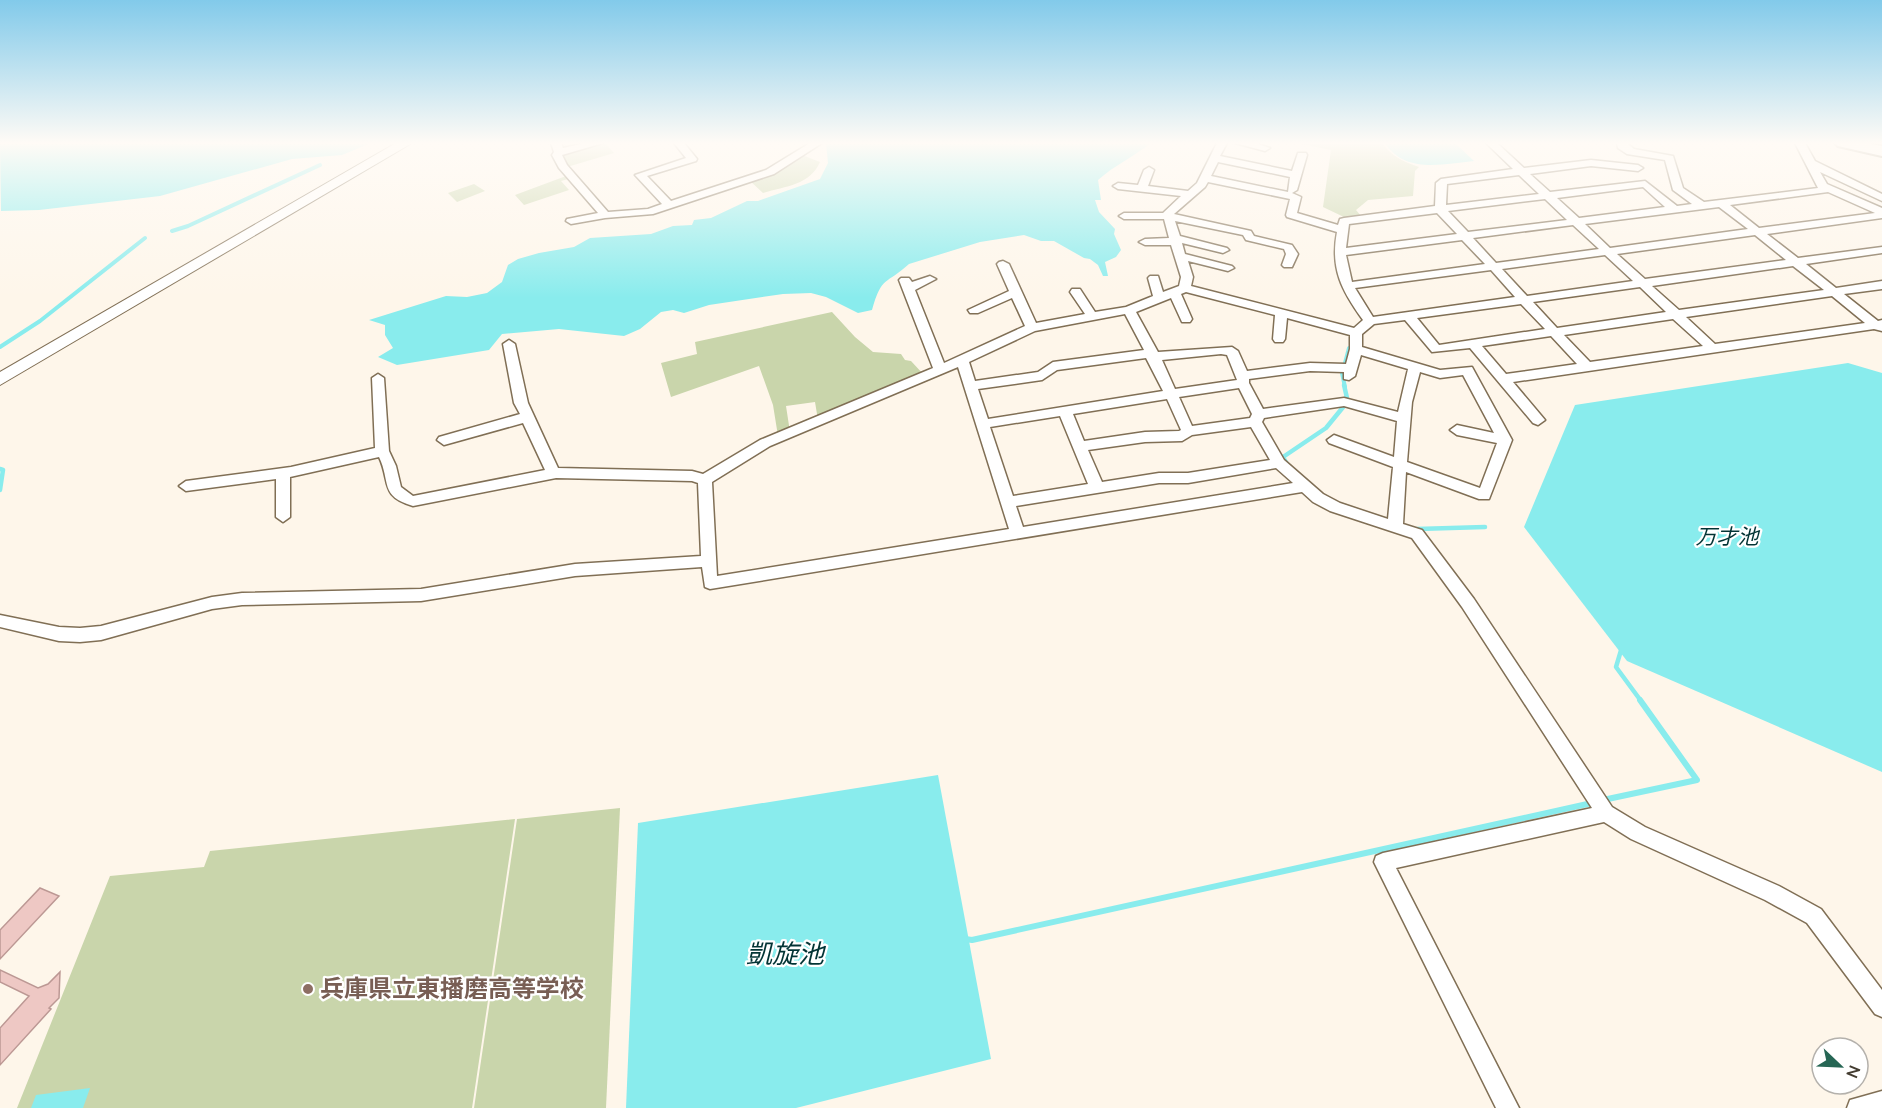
<svg xmlns="http://www.w3.org/2000/svg" width="1882" height="1108" viewBox="0 0 1882 1108" font-family="'Nunito Sans','Noto Sans JP',sans-serif">
<style>
.green{fill:#c9d5ab}
.water{fill:#89eced}
.lines{fill:none;stroke-linecap:round;stroke-linejoin:round}
.stream-far2{stroke:#89eced;stroke-width:4}
.stream-far1{stroke:#89eced;stroke-width:4.5}
.stream{stroke:#89eced;stroke-width:6}
.building{fill:#eec8c4;stroke:#bc9894;stroke-width:1.5}
.minor-casing{stroke:#806f55;stroke-width:3}
.tertiary-casing{stroke:#806f55;stroke-width:2}
.secondary-casing{stroke:#806f55;stroke-width:4}
.minor{fill:#fff;fill-rule:evenodd}
.tertiary{fill:#fff;fill-rule:evenodd}
.secondary{fill:#fff;fill-rule:evenodd}
.education-dot{fill:#8d6e63;stroke:#fff;stroke-width:2}
.labels{text-anchor:middle;dominant-baseline:central;stroke-width:4.5;stroke-linejoin:round;paint-order:stroke}
.water-label{font-size:21px;font-style:italic;fill:#023435;stroke:#fff}
.near-education-label{font-size:24px;font-weight:bold;fill:#785e54;stroke:#fff;text-anchor:start}
.near-water-label{font-size:26px;font-style:italic;fill:#023435;stroke:#fff}
</style>
<rect width="100%" height="100%" fill="#fef6ea"/>
<g class="green">
<polygon points="605,143 614,153 567,167 560,153"/>
<path d="M1297,143H1382C1391,156 1404,162 1419,167L1415,171L1413,196L1368,200L1356,210L1361,216L1346,218L1323,207L1331,150Z"/>
<path d="M802,155L820,162C810,185 786,186 763,193L749,180Z"/>
<polygon points="566,176 568,179 561,181 569,190 524,205 515,195"/>
<polygon points="474,184 485,191 457,202 448,193"/>
<polygon points="832,312 855,337 873,352 901,354 905,360 911,361 924,375 818,420 815,402 786,406 790,432 778,436 773,405 759,366 671,397 661,363 697,354 695,342"/>
<polygon points="620,808 606,1108 474,1108 517,819"/>
<polygon points="515,819 472,1108 17,1108 110,876 204,867 210,851"/>
</g>
<g class="water">
<polygon points="0,143 371,143 342,155 292,159 160,196 39,210 1,211"/>
<path d="M826,143H1151C1133,157 1115,165 1098,180L1101,200H1095L1099,212L1115,229L1114,234L1121,250L1116,257L1105,262L1108,276H1103L1098,265L1090,259L1084,258L1054,241H1041L1024,235L980,242L909,264C886,285 882,275 872,310L858,313L826,297L811,293L783,294L709,305L684,313L673,310L661,312L640,329L624,336L559,329L502,334L489,350L397,365L378,357L393,348L385,335V325L369,320L446,296L467,297L487,293L502,282L508,265L518,259L539,253L574,247L590,238L651,234L673,226L692,225L694,220L711,218L747,201H758L820,179L828,163Z"/>
<path d="M1385,143H1455L1474,161C1442,164 1405,174 1385,143Z"/>
<polygon points="1848,363 1882,373 1882,772 1627,661 1524,527 1575,405"/>
<polygon points="938,775 991,1059 796,1108 626,1108 638,823"/>
<polygon points="90,1088 83,1108 31,1108 36,1095"/>
</g>
<g class="lines">
<g class="stream-far2">
<polyline points="172,231 188,226 320,165"/>
<polyline points="0,347 40,321 145,238"/>
<polyline points="1345,363 1349,348"/>
<polyline points="1342,373 1345,387"/>
</g>
<g class="stream-far1">
<polyline points="1344,385 1347,398"/>
<polyline points="1287,464 1283,457 1326,428 1344,406"/>
<polyline points="0,469 3,470 0,490"/>
<polyline points="1417,529 1485,527"/>
<polyline points="1622,647 1616,667 1641,701"/>
</g>
<g class="stream">
<polyline points="1603,800 1697,780 1640,700"/>
<polyline points="965,939 972,940 1592,803"/>
</g>
</g>
<g class="building">
<polygon points="40,888 59,896 0,959 0,930"/>
<polygon points="0,970 38,988 48,984 60,972 59,998 49,1008 51,1009 0,1065 0,1028 29,996 0,982"/>
</g>
<g class="lines">
<g class="minor-casing">
<g id="minor">
<polygon points="551,143 561,143 563,148 585,143 603,143 562,155 567,165 608,212 648,209 662,204 635,175 686,158 674,143 684,143 697,159 696,161 647,176 671,201 766,170 810,143 822,143 774,174 653,214 605,218 571,224 566,221 567,219 598,213 559,168 552,155 554,152"/>
<path d="M1217,143H1227L1220,156L1292,171L1298,153H1306L1307,155L1297,190L1292,193L1301,197L1297,213L1338,225L1340,219L1344,218L1435,206L1436,183L1441,179L1513,169L1486,143H1497L1524,168L1591,160L1638,165L1643,168L1638,171L1591,166L1530,174L1550,192L1645,181L1677,206L1692,204L1673,190L1665,160L1627,154L1618,148L1617,143H1627L1634,149L1673,156L1683,188L1704,202L1818,188L1795,143H1805L1815,161L1882,194V201L1820,172L1827,184L1882,208V218L1767,234L1798,258L1882,247V253L1806,264L1836,288L1882,281V289L1844,294L1878,321L1882,320V331L1874,329L1513,382L1545,420L1538,425L1533,423L1470,348L1432,352L1405,320L1374,324L1362,334V347L1440,370L1472,367L1512,440L1489,499H1479L1406,472L1403,524L1422,530L1474,599L1612,807L1645,827L1779,886L1821,909L1882,990V1017L1875,1014L1807,923L1765,900L1631,839L1604,822L1396,868L1519,1108H1496L1374,862L1376,856L1383,853L1592,808L1462,607L1412,538L1330,511L1313,502L1302,492L710,589L705,587L702,567L575,576L421,601L242,605L212,609L101,640L80,642L59,641L0,627V615L59,627L80,628L101,626L212,597L242,593L421,589L575,564L701,556L698,483L692,481L556,478L413,506C379,496 391,482 379,457L290,477V517L283,522L276,517V479L186,491L179,486L186,481L291,467L375,448L372,378L378,374L384,378L389,451L396,466L401,487L413,496L545,470L523,423L444,445L437,440L439,437L520,414L514,403L503,344L509,340L515,344L528,403L558,468L692,471L703,474L760,440L933,368L899,280L901,278H909L912,282L930,276L936,279L915,290L944,363L1025,326L1012,298L978,313H970L968,310L1009,291L997,264L999,262L1003,261L1009,264L1036,323L1085,314L1070,292L1072,289H1080L1095,312L1126,307L1153,296L1148,278L1150,276H1158L1163,292L1179,286L1181,277L1171,245H1145L1139,242L1145,239L1169,238L1164,219H1124L1119,216L1124,213H1163L1181,196L1118,189L1113,186L1118,183L1138,185L1144,170L1149,167L1154,170L1148,186L1188,191L1197,183ZM1218,162L1290,177L1288,192L1211,176ZM1519,175L1539,194L1446,205L1447,184ZM1208,182L1290,199L1286,215L1287,217L1337,232C1330,269 1342,291 1363,320L1354,328L1191,286L1193,277L1188,261L1228,271L1234,268L1232,266L1185,254L1182,243L1223,253L1229,250L1227,248L1180,236L1175,221L1243,235L1246,240L1284,249L1286,254L1282,265L1284,267H1292L1298,254L1292,245L1254,236L1251,231L1174,214L1205,187ZM1643,187L1665,207L1579,218L1557,198ZM1828,192L1875,213L1759,228L1730,205ZM1545,199L1567,220L1468,232L1448,211ZM1719,207L1748,229L1610,248L1585,224ZM1437,213L1457,234L1346,248L1349,224ZM1573,225L1599,249L1496,263L1473,238ZM1755,235L1786,260L1645,279L1617,254ZM1462,240L1485,264L1352,282L1346,255ZM1605,255L1633,281L1527,296L1502,269ZM1793,266L1824,290L1679,310L1652,286ZM1491,270L1515,297L1373,317L1355,288ZM1640,287L1666,312L1557,328L1533,302ZM1186,292L1275,315L1273,339L1275,342H1283L1285,339L1287,318L1350,335V349L1346,364L1310,363L1247,371L1238,351L1232,347L1158,352L1136,312L1171,298L1182,322H1190L1192,319L1181,294ZM1832,296L1865,323L1715,344L1686,317ZM1521,304L1545,329L1439,345L1417,318ZM1125,314L1144,350L1053,362L1038,372L975,381L969,362L1035,331ZM1673,319L1703,346L1590,362L1564,335ZM1551,336L1577,364L1506,374L1482,346ZM1221,354L1227,355L1237,380L1175,389L1162,360ZM1361,355L1408,369L1398,412L1344,398L1263,409L1249,383V379L1310,371L1344,372V379L1349,380L1355,376ZM1146,358L1163,391L988,419L978,389L1042,380L1057,370ZM958,367L1009,529L717,576L712,482L770,446ZM1420,372L1440,378L1463,375L1494,433L1457,425L1450,430L1457,435L1497,443L1480,488L1407,462L1412,402ZM1239,388L1252,414L1250,418L1192,426L1179,397ZM1167,399L1181,430L1179,431L1145,432L1084,441L1073,414ZM1344,406L1397,421L1394,457L1334,435L1327,440L1329,443L1393,467L1388,519L1340,503L1323,494L1284,460L1262,422L1264,418ZM1060,416L1088,484L1013,496L990,427ZM1251,427L1270,460L1188,473H1159L1102,482L1088,450L1145,442L1182,441L1192,435ZM1276,468L1293,483L1023,527L1016,506L1159,483H1188Z"/>
<polygon points="1235,143 1255,143 1270,148 1265,151"/>
<polygon points="1882,1091 1882,1108 1847,1108 1850,1100"/>
</g>
</g>
<g class="tertiary-casing">
<polygon id="tertiary" points="396,143 412,143 0,385 0,372"/>
</g>
<g class="secondary-casing">
<polygon id="secondary" points="1835,143 1865,143 1882,146 1882,156 1838,146"/>
</g>
<use href="#minor" class="minor"/>
<use href="#tertiary" class="tertiary"/>
<use href="#secondary" class="secondary"/>
</g>
<linearGradient id="sky" x2="0" y2="1"><stop stop-color="#82caea"/><stop offset="0.48" stop-color="#fffbf6"/><stop offset="1" stop-color="#fffbf6" stop-opacity="0"/></linearGradient>
<rect width="1882" height="298" fill="url(#sky)"/>
<circle class="education-dot" cx="308" cy="989" r="6"/>
<g class="labels">
<g class="water-label">
<text x="1727" y="537">万才池</text>
</g>
<g class="near-education-label">
<text x="320" y="989">兵庫県立東播磨高等学校</text>
</g>
<g class="near-water-label">
<text x="785" y="954">凱旋池</text>
</g>
</g>
<g transform="translate(1840 1066) rotate(113)"><circle r="28" fill="#ffffff" stroke="#b4b1ac" stroke-width="1.5"/>
<path d="M0-4.5L10 22L0 15L-10 22Z" fill="#266654"/>
<text y="-9" font-size="16" font-weight="bold" text-anchor="middle" fill="#433c30">N</text>
</g>
</svg>
